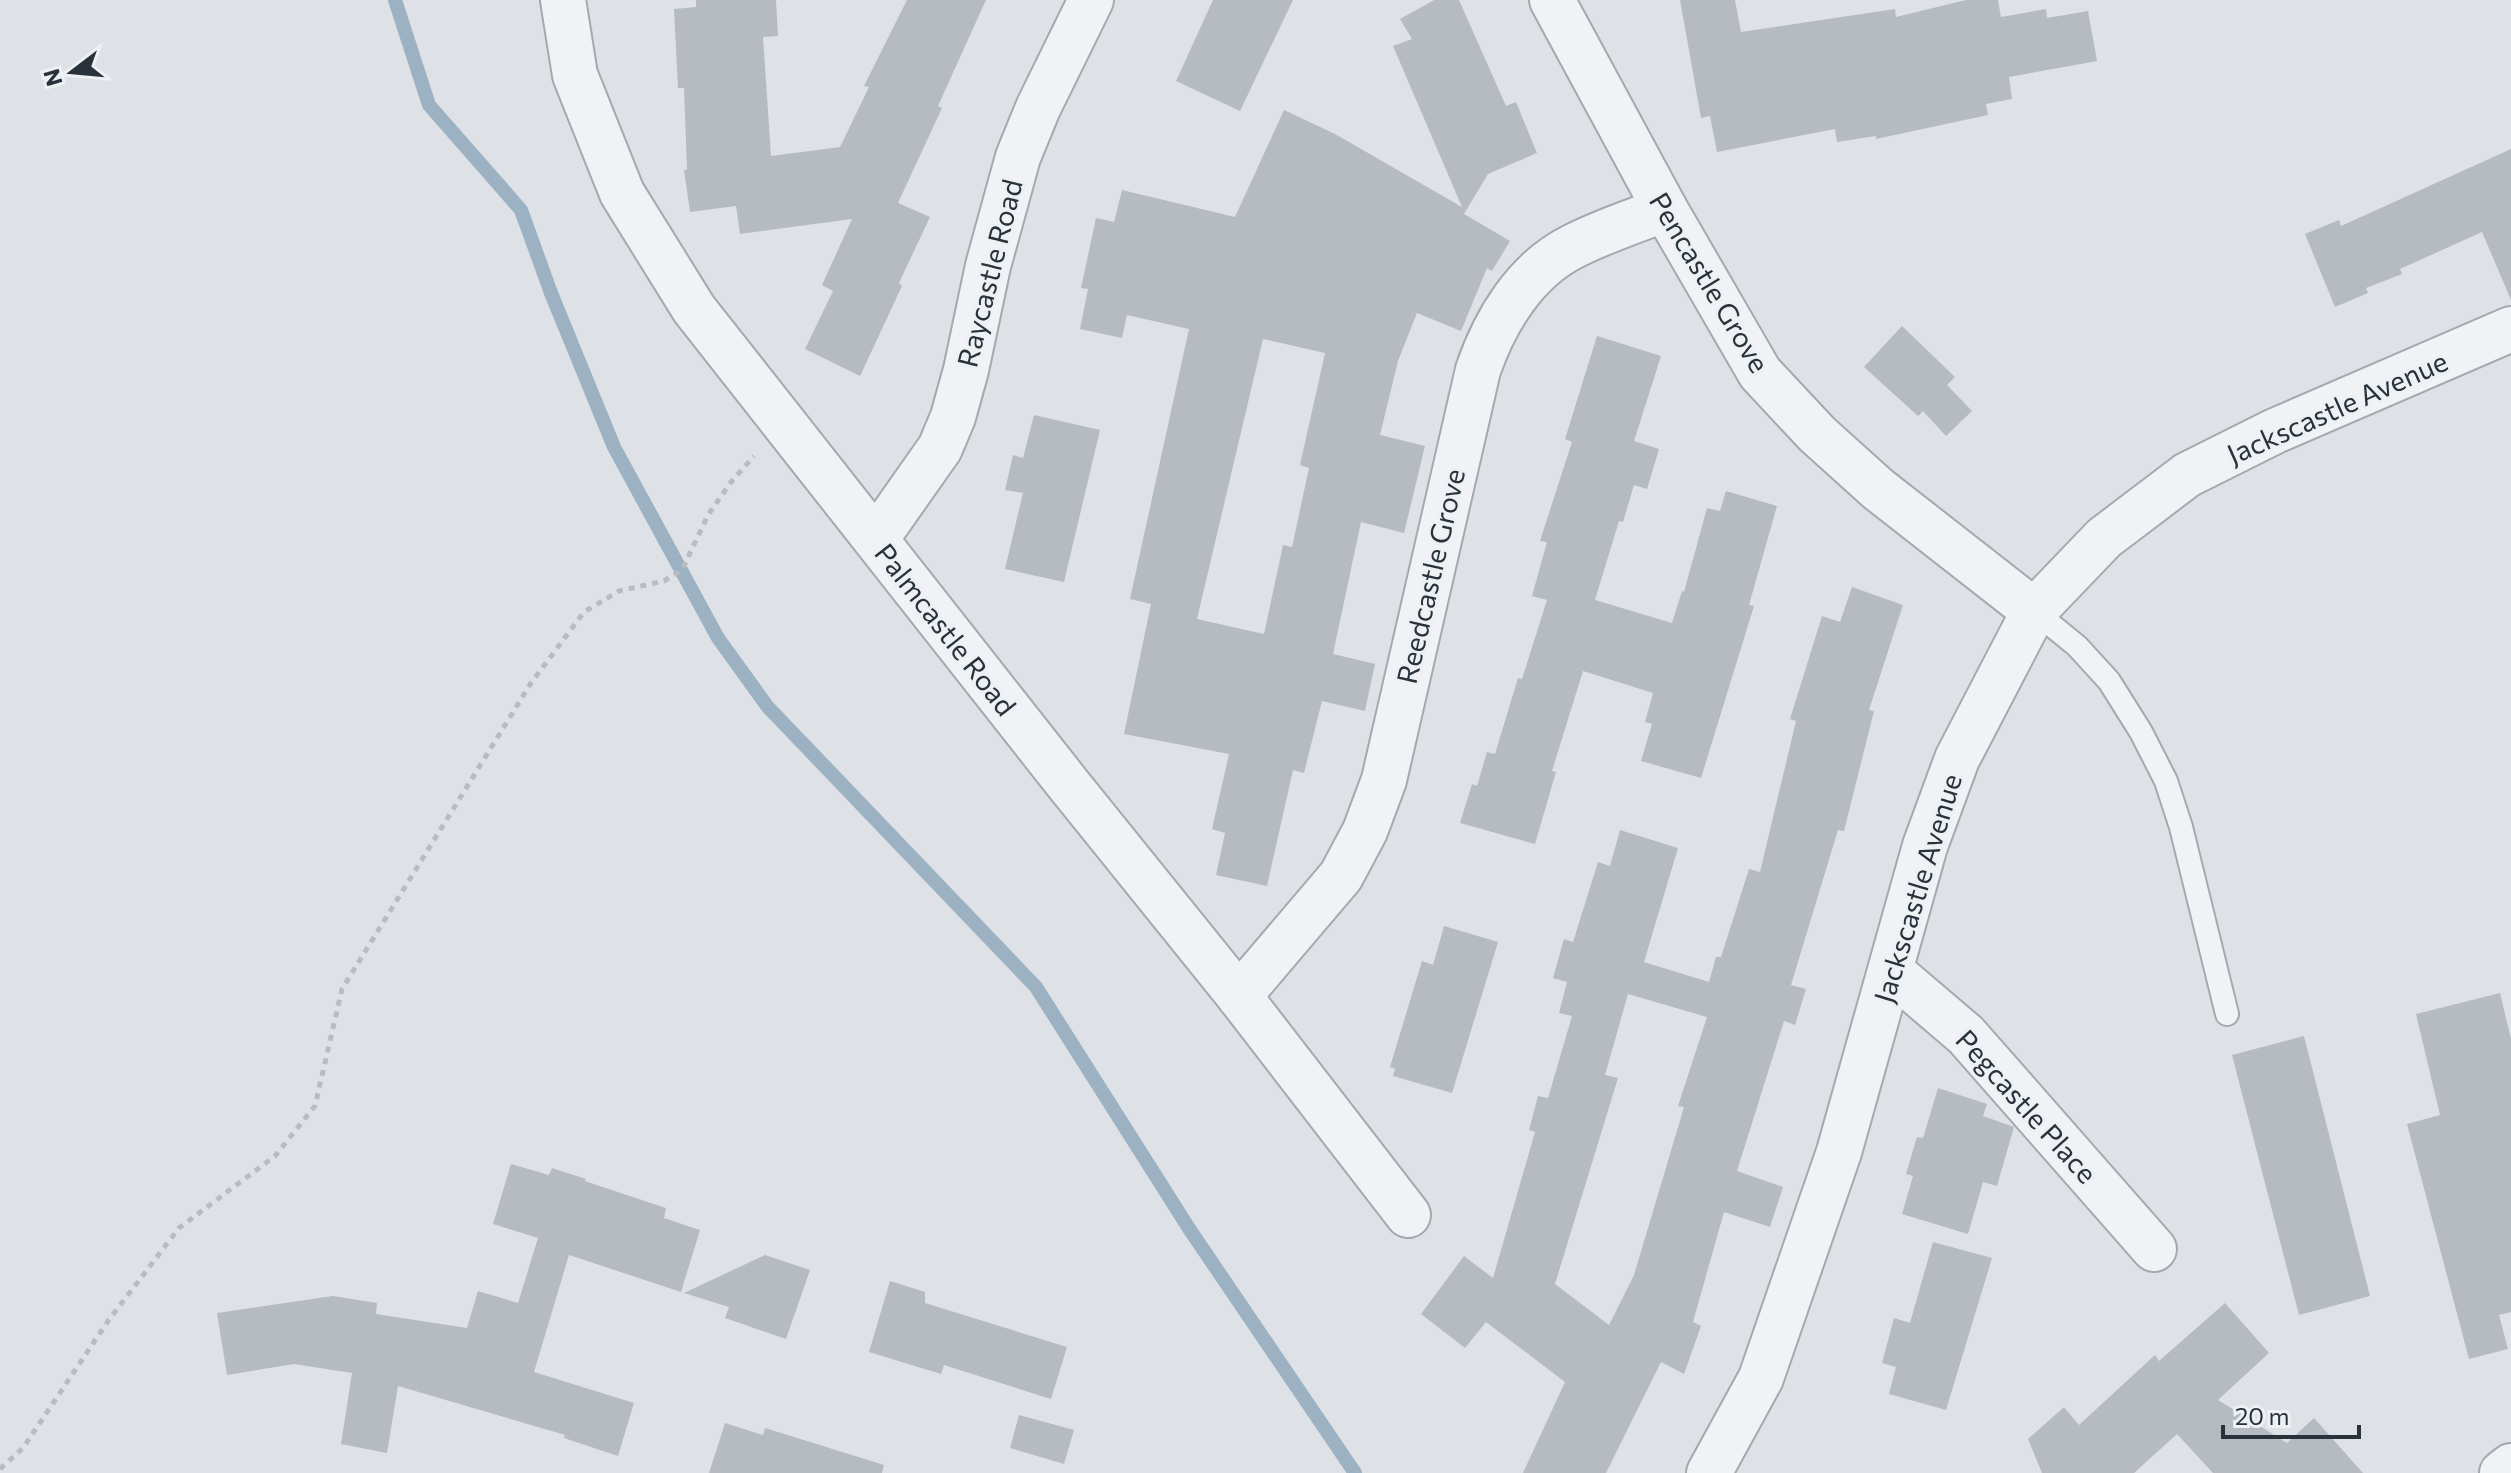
<svg xmlns="http://www.w3.org/2000/svg" width="2511" height="1473" viewBox="0 0 2511 1473" font-family="Commissioner,sans-serif">
<style>
.lines{fill:none;stroke-linecap:round;stroke-linejoin:round}
.stream{stroke:#9cb2c3;stroke-width:14}
.building{fill:#b6bbc2;fill-rule:evenodd}
.service-casing{stroke:#a4a9af;stroke-width:26}
.minor-casing{stroke:#a4a9af;stroke-width:48}
.tertiary-casing{stroke:#a4a9af;stroke-width:48}
.path{stroke:#b8bcc1;stroke-width:5;stroke-dasharray:6 6;stroke-linecap:butt}
.service{stroke:#f0f2f5;stroke-width:22}
.minor{stroke:#f0f2f5;stroke-width:44}
.tertiary{stroke:#f0f2f5;stroke-width:44}
.labels{text-anchor:middle;dominant-baseline:central;stroke-width:6;stroke-linejoin:round;paint-order:stroke}
.street-label{font-size:28px;fill:#29313b;stroke:#edf1f4}
</style>
<rect width="100%" height="100%" fill="#dee2e6"/>
<g class="lines">
<polyline class="stream" points="395,0 429,105 521,210 551,293 614,447 718,638 767,706 1036,987 1190,1230 1355,1473"/>
</g>
<g class="building">
<polygon points="696,0 776,0 778,36 763,37 771,156 840,147 869,87 864,86 907,0 986,0 938,106 942,108 898,203 930,217 899,283 902,286 860,376 805,349 833,291 822,285 852,219 740,234 736,206 690,212 684,170 687,170 684,88 678,88 674,9 696,7"/>
<polygon points="1213,0 1293,0 1240,111 1176,81"/>
<path d="M1434,0H1459L1506,106L1516,102L1537,153L1488,174L1464,214L1510,241L1492,271L1487,268L1461,331L1417,313L1398,361L1380,435L1425,446L1404,533L1361,522L1333,654L1375,664L1365,711L1322,701L1304,773L1293,770L1267,886L1216,875L1225,833L1212,829L1229,754L1124,734L1151,604L1130,599L1189,329L1127,315L1122,338L1080,329L1088,289L1081,288L1096,218L1114,222L1122,190L1235,217L1284,110L1335,134L1462,207L1393,46L1412,39L1400,19ZM1263,339L1325,353L1300,465L1309,468L1292,547L1283,545L1264,634L1197,619Z"/>
<polygon points="1680,0 1735,0 1741,32 1895,9 1896,17 1966,0 1998,0 2001,17 2046,9 2047,18 2088,11 2097,61 2009,77 2012,99 1986,104 1988,115 1876,139 1876,136 1837,142 1835,129 1717,152 1710,116 1701,118"/>
<polygon points="2511,149 2511,300 2482,232 2400,269 2402,274 2366,288 2368,293 2335,307 2305,234 2339,220 2341,226"/>
<polygon points="1902,326 1955,377 1947,385 1972,411 1946,436 1923,411 1918,416 1864,367"/>
<polygon points="1597,336 1661,356 1634,441 1659,449 1647,489 1634,485 1623,522 1619,521 1595,600 1672,623 1682,591 1684,592 1707,508 1720,511 1726,491 1777,506 1749,605 1754,606 1701,778 1641,761 1652,724 1645,722 1653,693 1583,671 1552,771 1556,772 1535,844 1460,823 1472,784 1477,786 1487,752 1495,754 1518,678 1522,679 1547,600 1532,596 1547,542 1540,541 1572,442 1565,439"/>
<polygon points="1034,415 1100,430 1064,582 1005,569 1023,493 1005,490 1013,455 1023,458"/>
<path d="M1852,587L1903,605L1869,710L1874,711L1844,831L1838,830L1791,985L1806,989L1795,1025L1784,1021L1737,1171L1783,1187L1770,1227L1724,1212L1693,1322L1701,1326L1684,1374L1661,1362L1606,1473H1523L1565,1382L1486,1322L1465,1348L1421,1314L1464,1256L1493,1278L1535,1132L1529,1130L1538,1096L1548,1098L1572,1016L1559,1013L1567,982L1553,978L1564,939L1573,942L1598,862L1610,866L1620,830L1678,848L1644,962L1709,982L1716,957H1721L1749,869L1760,872L1796,721L1790,719L1822,616L1840,622ZM1628,994L1707,1017L1678,1106L1684,1107L1634,1275L1609,1325L1555,1284L1618,1078L1605,1075Z"/>
<polygon points="1444,926 1498,942 1452,1093 1393,1076 1395,1069 1390,1067 1422,961 1433,965"/>
<polygon points="2500,993 2511,1039 2511,1312 2499,1315 2508,1349 2469,1359 2407,1124 2440,1115 2416,1014"/>
<polygon points="2304,1036 2370,1296 2299,1315 2232,1055"/>
<polygon points="1938,1088 1987,1104 1983,1116 2014,1127 1997,1186 1983,1182 1968,1234 1902,1214 1913,1176 1906,1174 1917,1137 1923,1138"/>
<polygon points="511,1164 549,1175 552,1168 586,1179 585,1181 666,1208 664,1218 700,1230 681,1292 569,1255 534,1372 634,1403 618,1456 564,1438 565,1435 398,1386 387,1453 341,1444 352,1373 294,1364 227,1375 217,1313 333,1296 377,1303 376,1314 467,1328 478,1291 518,1303 538,1238 493,1224"/>
<polygon points="1933,1242 1992,1258 1946,1410 1889,1394 1896,1367 1882,1363 1894,1318 1910,1323"/>
<polygon points="765,1255 810,1270 786,1339 725,1318 729,1307 684,1293"/>
<polygon points="890,1281 925,1292 925,1303 1067,1347 1051,1399 944,1365 941,1374 869,1352"/>
<polygon points="2225,1303 2269,1353 2218,1400 2287,1443 2314,1418 2363,1473 2213,1473 2177,1434 2134,1473 2042,1473 2028,1439 2064,1407 2079,1425 2155,1355 2159,1361"/>
<polygon points="1019,1415 1074,1430 1064,1464 1010,1448"/>
<polygon points="725,1423 763,1435 765,1428 884,1465 882,1473 709,1473"/>
</g>
<g class="lines">
<g class="service-casing">
<polyline id="service" points="2034,611 2077,646 2109,681 2141,732 2166,781 2181,827 2227,1014"/>
</g>
<g class="minor-casing">
<g id="minor">
<polyline points="563,0 575,75 622,193 694,309 1068,784 1239,996 1408,1215"/>
<polyline points="1552,0 1665,209 1760,373 1817,434 1878,489 2034,611"/>
<polyline points="876,539 940,448 953,417 966,370 988,266 1018,157 1038,108 1091,0"/>
<polyline points="1891,971 1966,1035 2154,1249"/>
<path d="M1239,996L1341,876L1365,831L1384,780L1478,370C1495,321 1525,270 1574,246C1603,231 1635,221 1665,209"/>
<polyline points="1709,1473 1761,1378 1839,1152 1925,846 1957,759 2034,611 2104,538 2187,475 2275,431 2511,329"/>
</g>
</g>
<g class="tertiary-casing">
<polyline id="tertiary" points="2502,1473 2511,1466"/>
</g>
<polyline class="path" points="0,1469 23,1448 108,1321 179,1228 275,1156 315,1106 342,989 531,683 584,612 619,591 664,581 682,570 708,515 731,482 754,456"/>
<use href="#service" class="service"/>
<use href="#minor" class="minor"/>
<use href="#tertiary" class="tertiary"/>
</g>
<g class="labels">
<g class="street-label">
<text transform="translate(989 273) rotate(-76)">Raycastle Road</text>
<text transform="translate(1710 282) rotate(59)">Pencastle Grove</text>
<text transform="translate(2337 407) rotate(-24)">Jackscastle Avenue</text>
<text transform="translate(1430 576) rotate(-77)">Reedcastle Grove</text>
<text transform="translate(946 629) rotate(52)">Palmcastle Road</text>
<text transform="translate(1917 888) rotate(-73)">Jackscastle Avenue</text>
<text transform="translate(2027 1106) rotate(48)">Pegcastle Place</text>
</g>
</g>
<g transform="translate(72 72) rotate(254)" stroke="#edf1f4" stroke-width="6" paint-order="stroke">
<path d="M0-6L14 30L0 20L-14 30Z" fill="#29313b"/>
<text y="-12" font-size="22" font-weight="bold" text-anchor="middle" fill="#29313b">N</text>
</g>
<path d="M2223 1425v12h136v-12" fill="none" stroke="#29313b" stroke-width="4"/>
<text x="2235" y="1425" font-size="24" fill="#29313b" stroke="#edf1f4" stroke-width="6" paint-order="stroke">20 m</text>
</svg>
